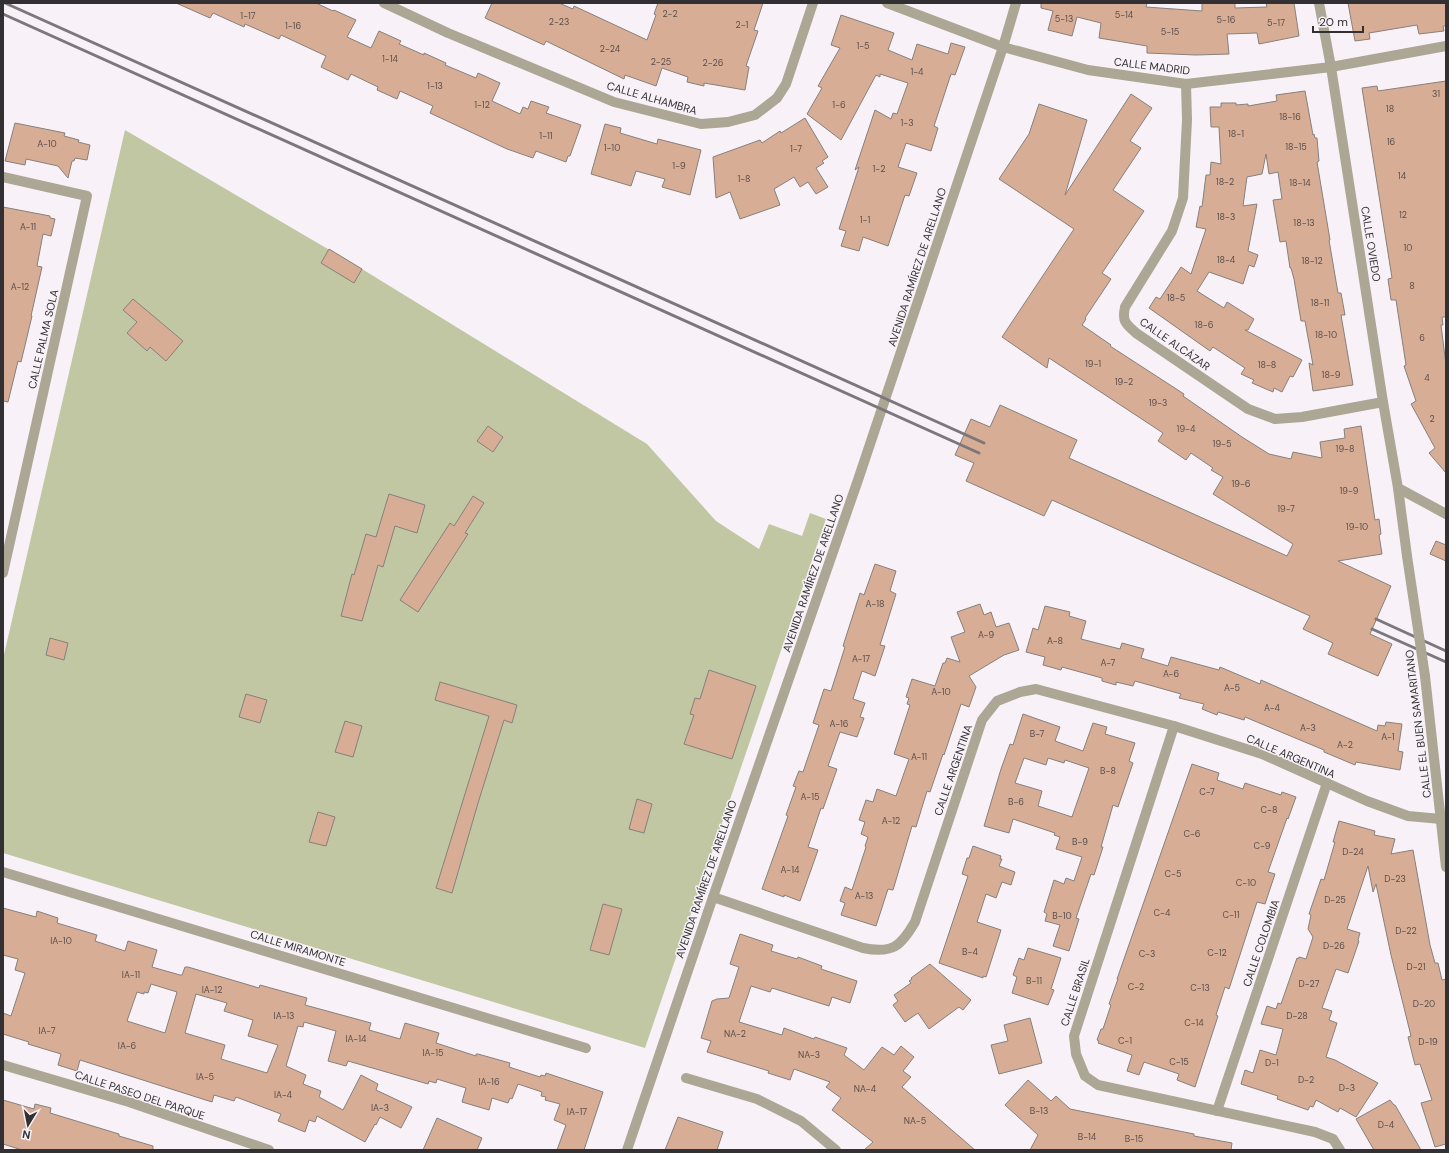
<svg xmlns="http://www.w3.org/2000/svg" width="1449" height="1153" viewBox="0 0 1449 1153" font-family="'DM Sans',sans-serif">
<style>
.green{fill:#c1c7a2}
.building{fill:#d7ad96;stroke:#87807c;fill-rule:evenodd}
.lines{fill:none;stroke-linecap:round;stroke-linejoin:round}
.minor{stroke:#aca694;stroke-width:10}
.tertiary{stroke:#aca694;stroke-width:10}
.rail{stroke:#7b777b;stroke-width:3}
.tertiary-bridge{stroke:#aca694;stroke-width:10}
.labels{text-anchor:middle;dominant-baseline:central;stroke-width:3;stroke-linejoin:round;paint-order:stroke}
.number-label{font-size:9px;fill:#5b4f4b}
.street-label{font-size:11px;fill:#323032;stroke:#f8f2f8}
</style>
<rect width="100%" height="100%" fill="#f8f2f8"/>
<polygon class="green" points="125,130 362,269 647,444 716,521 759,549 769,524 802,536 810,513 826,519 645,1048 3,853 3,659"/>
<g class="building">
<polygon points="176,3 316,3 333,11 334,10 356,20 347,37 371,48 379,31 401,41 399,44 424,55 424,53 446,63 445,65 476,78 478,73 500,83 492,101 520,114 523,107 528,109 531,101 549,107 546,113 581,125 570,156 568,156 566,162 536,151 533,158 507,149 430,113 433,106 400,91 397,99 377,90 378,87 351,74 348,80 321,67 326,56 281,35 279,39 245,24 244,27 213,13 210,18"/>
<polygon points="492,3 559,3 573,9 574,6 647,40 656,15 654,14 658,3 763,3 754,30 758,31 746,66 749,67 745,90 704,83 704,86 687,82 688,77 662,68 656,86 625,75 624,79 546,41 544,45 485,18"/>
<polygon points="1041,3 1147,3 1146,7 1202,11 1202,3 1235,3 1235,8 1267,7 1266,3 1294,3 1299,36 1259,44 1257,33 1227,34 1229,54 1196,55 1147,53 1147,46 1099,38 1101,23 1077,17 1072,36 1048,30 1053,11 1041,8"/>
<polygon points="1348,3 1446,3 1446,26 1443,26 1444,31 1419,34 1417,25 1369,33 1370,39 1355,41"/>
<polygon points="841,15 894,33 888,50 912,60 917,44 948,54 951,43 965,47 955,75 951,74 934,126 938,128 931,151 906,143 898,167 917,173 909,196 905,195 888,246 863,237 859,251 841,246 846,231 839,229 859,167 855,170 875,110 891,119 893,113 897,114 908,83 880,74 880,77 876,75 841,140 807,114 822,88 818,86 840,48 831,45"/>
<polygon points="1446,81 1446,317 1442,317 1443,325 1441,325 1446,365 1446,473 1429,453 1435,448 1411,404 1416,401 1404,366 1406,365 1396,300 1391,300 1388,279 1392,278 1362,88 1377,86 1378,91"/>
<polygon points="1305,91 1313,135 1314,134 1315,138 1317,138 1319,161 1317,162 1330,240 1329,240 1338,293 1341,293 1345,315 1341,315 1353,385 1313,391 1309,363 1313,365 1305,321 1301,321 1294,279 1291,268 1290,268 1286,241 1280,242 1273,200 1282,199 1278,172 1269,174 1266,154 1262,174 1247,177 1243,206 1257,204 1248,251 1258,255 1254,267 1249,265 1243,284 1209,272 1197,291 1224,308 1227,302 1254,319 1248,330 1245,330 1302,360 1293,377 1290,376 1282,392 1274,388 1273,392 1252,383 1254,380 1241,374 1245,368 1213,347 1210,351 1149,308 1156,297 1160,299 1181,267 1191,274 1206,229 1196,227 1200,206 1202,207 1206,175 1210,175 1211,162 1221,164 1219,127 1211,127 1210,107 1221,107 1221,103 1236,103 1236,105 1248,104 1248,106 1277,101 1276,95"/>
<polygon points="1131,94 1152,108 1130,141 1141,148 1113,190 1144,211 1102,273 1111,279 1085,318 1086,319 1082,325 1111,345 1110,346 1184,394 1183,396 1242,437 1269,454 1291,459 1293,452 1322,458 1320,442 1345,438 1344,429 1361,426 1375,520 1379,519 1381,534 1379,535 1382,554 1338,561 1391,586 1370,634 1392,644 1378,676 1328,654 1333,643 1303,629 1310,616 1052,500 1044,516 966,481 974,463 955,455 971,419 990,427 1000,405 1077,440 1069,458 1287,556 1293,544 1213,494 1223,477 1211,470 1213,468 1191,453 1186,460 1158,441 1163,433 1049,358 1047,368 1002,337 1074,229 999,179 1029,134 1039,104 1087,120 1065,195"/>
<polygon points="805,118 828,157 822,161 824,163 816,168 828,187 816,194 808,182 800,187 794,177 774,189 780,205 740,219 730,192 716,198 713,157 760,140 762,143 780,131 781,133"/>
<polygon points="15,123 65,133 64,136 79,140 78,142 90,145 87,160 75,158 74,161 72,161 68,178 58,166 26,159 25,165 5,161"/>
<polygon points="605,124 621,128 620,133 657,144 658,139 701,150 690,195 662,187 665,179 636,171 631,186 591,174"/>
<polygon points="3,207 50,216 50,218 55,219 51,236 43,234 37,266 42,267 31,316 32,316 21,362 18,361 8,402 3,401"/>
<polygon points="329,249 362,269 354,283 321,263"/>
<polygon points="133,299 183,341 166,361 150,347 147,351 127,333 137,322 123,310"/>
<polygon points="488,426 503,437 493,452 477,441"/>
<polygon points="389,494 425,505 417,533 395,526 383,567 378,565 362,621 341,616 352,574 354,575 366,534 376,537"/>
<polygon points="473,496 484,503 465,533 468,534 418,612 400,600 450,523 454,526"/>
<polygon points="1436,541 1446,545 1446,561 1430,554"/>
<polygon points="875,564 896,571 890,591 896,594 880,645 885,646 875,676 862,671 853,699 865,703 860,717 864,718 857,737 840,732 828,766 837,769 823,809 821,808 808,847 818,850 800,901 784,895 784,897 762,889 788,816 786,815 796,787 793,786 799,771 803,772 819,725 813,723 824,689 831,691 845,647 843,646 860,593 864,595"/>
<polygon points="980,604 984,615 991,612 996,627 1009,623 1019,650 1004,655 969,676 976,687 969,707 961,704 944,755 943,754 930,792 927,791 916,827 912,826 893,890 888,889 876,926 841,915 845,903 840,901 845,887 852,890 866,847 865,846 868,837 861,834 865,822 859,820 866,800 873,802 877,789 896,796 909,759 894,754 910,705 907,704 909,698 906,697 912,679 935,686 943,663 945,663 947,658 960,662 951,637 965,632 957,612"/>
<polygon points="1045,606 1070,612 1069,616 1086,621 1081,639 1120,649 1122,643 1144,649 1141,658 1168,666 1171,657 1219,670 1220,667 1260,684 1261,680 1377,731 1378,725 1385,726 1386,722 1402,724 1398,751 1403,752 1400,770 1356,762 1355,765 1324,752 1324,750 1245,717 1244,720 1218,712 1217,715 1202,709 1204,704 1179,698 1181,694 1135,681 1133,686 1116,682 1116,685 1102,681 1102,678 1062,667 1061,670 1043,665 1045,657 1026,652 1033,628 1038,630"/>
<polygon points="50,638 68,643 64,660 46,655"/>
<polygon points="709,670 756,686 732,759 684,744 694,715 690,714 695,698 700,699"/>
<polygon points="440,682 517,705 512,723 504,720 478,803 452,893 436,888 489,716 435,700"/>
<polygon points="246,694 267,700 260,723 239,717"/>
<path d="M1023,714L1060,727L1055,741L1083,751L1093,723L1107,727L1105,734L1135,743L1129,761L1133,763L1118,807L1113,805L1101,847H1103L1094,875L1091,874L1076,918L1079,919L1069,951L1053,946L1060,925L1045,921L1047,914L1044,912L1054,880L1064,884L1066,878L1074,881L1082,857L1056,849L1060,837L1054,835L1055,833L1013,819L1009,833L984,826L1001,769L1010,744L1013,745ZM1024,758L1046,765L1048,758L1064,763L1065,760L1089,768L1072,817L1038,806L1042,791L1015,783Z"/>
<polygon points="345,721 362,726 353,757 335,752"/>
<polygon points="1192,764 1219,773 1217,780 1243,789 1245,783 1281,795 1282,792 1296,797 1288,819 1287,818 1268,872 1275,874 1265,904 1257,902 1229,989 1225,987 1216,1015 1218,1016 1195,1087 1177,1080 1179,1074 1144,1062 1139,1075 1127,1071 1132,1055 1098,1043 1099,1041 1097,1040 1101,1029 1103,1029 1111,1005 1109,1004 1118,979 1117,979"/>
<polygon points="637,799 652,804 644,833 629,829"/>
<polygon points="318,812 335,817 326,846 309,842"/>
<polygon points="1339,821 1375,831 1374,835 1395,839 1391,854 1413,850 1430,945 1435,963 1438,963 1442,980 1446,979 1446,1144 1435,1147 1421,1103 1432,1100 1420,1064 1415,1065 1408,1037 1411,1036 1391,955 1376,884 1373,892 1368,866 1347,929 1360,933 1358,940 1359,941 1348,973 1336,969 1322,1008 1332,1011 1329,1020 1337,1023 1326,1057 1335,1060 1378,1083 1356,1117 1340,1108 1338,1112 1316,1100 1314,1105 1313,1107 1310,1106 1308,1110 1277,1099 1278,1096 1241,1084 1245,1070 1253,1073 1260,1050 1276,1055 1283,1029 1261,1024 1267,1006 1276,1009 1278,1003 1281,1004 1297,958 1298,959 1299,957 1306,959 1313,937 1308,929 1311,915 1309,914 1321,879 1324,880 1335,842 1333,842"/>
<polygon points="973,846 1001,856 1000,859 1002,859 999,866 1015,872 1011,885 1002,882 996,898 986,894 977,922 1001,930 986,977 983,976 983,978 939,963 968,876 962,874 967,858 969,858"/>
<polygon points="603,904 622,909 609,955 590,950"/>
<path d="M3,908L36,917L37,911L58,918L57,923L97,935L95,941L125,951L128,941L157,950L152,967L180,975H182L185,967H188L259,988L260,985L307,998L305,1005L371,1023L369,1030L400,1039L405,1023L439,1033L436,1043L476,1056V1054H478L510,1063L509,1067L540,1077L541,1075L545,1076L546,1073L603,1092L584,1150H557L566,1125L554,1120L560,1104L545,1100L546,1097L541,1096L542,1092L518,1084L512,1099L510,1098L508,1103L492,1098L489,1110L462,1102L466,1088L437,1079L436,1083L429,1081L428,1084L348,1061L346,1066L328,1061L336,1031L304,1022L303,1027L298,1026L286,1066L306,1075L303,1084L321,1091L319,1097L343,1110L361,1075L378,1084L376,1090L412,1107L401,1128L380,1117L376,1125L375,1124L365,1142L317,1116L315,1122L309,1120L305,1132L278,1121L281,1114L236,1097L234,1101L214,1095L212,1102L80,1060L77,1071L58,1065L61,1054L28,1044L29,1042L3,1034V1013L11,1016L25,973L15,970L18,959L3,955ZM151,984L177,992L165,1033L127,1021L137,992L144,994V992L148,993ZM196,994L227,1003L224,1011L253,1020L248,1036L278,1045L267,1073L221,1059L225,1045L185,1033Z"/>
<polygon points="740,934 773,945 771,951 797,959 798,957 822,966 821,969 857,981 850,1003 832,997 829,1006 772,988 770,992 751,986 739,1022 782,1035 784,1028 814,1039 815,1037 847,1048 844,1055 864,1070 882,1047 894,1055 901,1046 914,1057 903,1071 911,1077 902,1087 975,1150 864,1150 873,1142 832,1110 841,1098 826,1087 830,1082 794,1069 790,1080 768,1073 769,1071 707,1052 711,1041 701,1038 712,1001 717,999 729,998 739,967 730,964"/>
<polygon points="1028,948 1061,958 1051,989 1054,990 1048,1005 1012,993 1017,977 1013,975 1019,958 1024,960"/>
<polygon points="930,964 971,1000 963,1010 959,1007 929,1029 918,1013 905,1022 893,1005 898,1001 894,995 911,983 909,981 912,979 911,978"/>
<polygon points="1030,1018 1042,1063 999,1074 991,1045 1008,1041 1004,1025"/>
<polygon points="1028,1080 1051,1101 1056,1096 1070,1109 1194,1134 1194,1136 1232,1143 1231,1150 1030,1150 1038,1135 1005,1105"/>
<polygon points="3,1100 34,1109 35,1104 51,1108 50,1113 119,1134 119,1136 153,1146 153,1150 22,1150 3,1144"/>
<polygon points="1390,1100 1394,1105 1395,1105 1421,1150 1374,1150 1356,1119"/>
<polygon points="678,1117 723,1132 717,1150 665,1150"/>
<polygon points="437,1118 482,1138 477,1150 423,1150"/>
</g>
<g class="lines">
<g class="minor">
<polyline points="384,3 448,33 614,102 701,124 728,122 755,115 777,98 786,84 813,3"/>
<polyline points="887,3 1003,47 1088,70 1186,84 1331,67 1446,46"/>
<polyline points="1319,3 1331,67 1383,402 1398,488 1446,514"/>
<path d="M1186,84L1187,120L1183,198L1172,231L1125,307C1122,321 1125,323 1136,333L1248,409L1275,419L1302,417L1383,402"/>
<polyline points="3,177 87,196 3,573"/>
<polyline points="1174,726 1074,1036 1076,1054 1085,1076 1098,1085 1315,1132 1333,1139 1340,1150"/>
<polyline points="3,872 586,1048"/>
<path d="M713,897L863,948C893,954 901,946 915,922L982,720L997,701L1020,692L1036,689L1174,726L1262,754L1367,801L1408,816L1441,819"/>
<polyline points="3,1065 129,1102 269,1150"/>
<polyline points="686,1078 757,1099 801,1121 836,1150"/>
<polyline points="1217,1111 1327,783"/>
</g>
<g class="tertiary">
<polyline points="1398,488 1407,556"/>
<polyline points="1425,676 1446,867"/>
<polyline points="627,1150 713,897 858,480 1003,47 1016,3"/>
</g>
<g class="rail">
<polyline points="5,3 984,443"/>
<polyline points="3,14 979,453"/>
<polyline points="1376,619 1446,651"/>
<polyline points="1372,629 1446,662"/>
</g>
<polyline class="tertiary-bridge" points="1407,556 1425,676"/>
</g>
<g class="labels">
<g class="number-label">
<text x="670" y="14">2-2</text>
<text x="1124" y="15">5-14</text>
<text x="248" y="16">1-17</text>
<text x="1064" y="19">5-13</text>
<text x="1226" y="20">5-16</text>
<text x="559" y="22">2-23</text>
<text x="1276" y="23">5-17</text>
<text x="742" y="25">2-1</text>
<text x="293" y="26">1-16</text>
<text x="1170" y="32">5-15</text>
<text x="863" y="46">1-5</text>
<text x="610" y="49">2-24</text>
<text x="390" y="59">1-14</text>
<text x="661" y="62">2-25</text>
<text x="713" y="63">2-26</text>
<text x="917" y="72">1-4</text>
<text x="435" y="86">1-13</text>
<text x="1436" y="94">31</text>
<text x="482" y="105">1-12</text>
<text x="839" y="105">1-6</text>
<text x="1390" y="109">18</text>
<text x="1290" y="117">18-16</text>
<text x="907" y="123">1-3</text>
<text x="1236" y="134">18-1</text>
<text x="546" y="136">1-11</text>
<text x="1391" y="142">16</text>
<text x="47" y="144">A-10</text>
<text x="1296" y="147">18-15</text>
<text x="612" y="148">1-10</text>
<text x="796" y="149">1-7</text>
<text x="679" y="166">1-9</text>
<text x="879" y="169">1-2</text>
<text x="1402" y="176">14</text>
<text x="744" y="179">1-8</text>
<text x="1225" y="182">18-2</text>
<text x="1300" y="183">18-14</text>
<text x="1403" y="215">12</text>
<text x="1226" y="217">18-3</text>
<text x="865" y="220">1-1</text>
<text x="1304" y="223">18-13</text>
<text x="28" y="227">A-11</text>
<text x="1408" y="248">10</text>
<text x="1226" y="260">18-4</text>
<text x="1312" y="261">18-12</text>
<text x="1412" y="286">8</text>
<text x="20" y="287">A-12</text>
<text x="1176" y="298">18-5</text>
<text x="1320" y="303">18-11</text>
<text x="1204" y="325">18-6</text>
<text x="1326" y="335">18-10</text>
<text x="1422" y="338">6</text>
<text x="1093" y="364">19-1</text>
<text x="1267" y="365">18-8</text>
<text x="1331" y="375">18-9</text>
<text x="1427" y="378">4</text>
<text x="1124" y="382">19-2</text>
<text x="1158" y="403">19-3</text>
<text x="1432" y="419">2</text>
<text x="1186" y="429">19-4</text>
<text x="1222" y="444">19-5</text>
<text x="1345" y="449">19-8</text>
<text x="1241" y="484">19-6</text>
<text x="1349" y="491">19-9</text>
<text x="1286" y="509">19-7</text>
<text x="1357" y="527">19-10</text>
<text x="875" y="604">A-18</text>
<text x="986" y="635">A-9</text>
<text x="1055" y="641">A-8</text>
<text x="861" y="659">A-17</text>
<text x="1108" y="663">A-7</text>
<text x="1171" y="674">A-6</text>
<text x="1232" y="688">A-5</text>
<text x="941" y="692">A-10</text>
<text x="1272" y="708">A-4</text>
<text x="839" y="724">A-16</text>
<text x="1308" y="728">A-3</text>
<text x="1037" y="734">B-7</text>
<text x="1388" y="737">A-1</text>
<text x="1345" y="745">A-2</text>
<text x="919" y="757">A-11</text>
<text x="1108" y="771">B-8</text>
<text x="1207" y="792">C-7</text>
<text x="810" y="797">A-15</text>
<text x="1016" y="802">B-6</text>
<text x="1269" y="810">C-8</text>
<text x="891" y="821">A-12</text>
<text x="1192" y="834">C-6</text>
<text x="1080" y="842">B-9</text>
<text x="1262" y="846">C-9</text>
<text x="1353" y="852">D-24</text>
<text x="790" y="870">A-14</text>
<text x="1173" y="874">C-5</text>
<text x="1395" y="879">D-23</text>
<text x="1246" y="883">C-10</text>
<text x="864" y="896">A-13</text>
<text x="1335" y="900">D-25</text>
<text x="1162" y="913">C-4</text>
<text x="1231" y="915">C-11</text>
<text x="1062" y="916">B-10</text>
<text x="1406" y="931">D-22</text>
<text x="61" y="941">IA-10</text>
<text x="1334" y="946">D-26</text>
<text x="970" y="952">B-4</text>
<text x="1217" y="953">C-12</text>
<text x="1147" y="954">C-3</text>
<text x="1416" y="967">D-21</text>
<text x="131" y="975">IA-11</text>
<text x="1034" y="981">B-11</text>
<text x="1309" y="984">D-27</text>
<text x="1136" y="987">C-2</text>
<text x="1200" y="988">C-13</text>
<text x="212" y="990">IA-12</text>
<text x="1424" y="1004">D-20</text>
<text x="284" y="1016">IA-13</text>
<text x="1297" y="1016">D-28</text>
<text x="1194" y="1023">C-14</text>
<text x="47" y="1031">IA-7</text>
<text x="735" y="1034">NA-2</text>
<text x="356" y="1039">IA-14</text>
<text x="1125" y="1041">C-1</text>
<text x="1428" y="1042">D-19</text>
<text x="127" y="1046">IA-6</text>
<text x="433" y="1053">IA-15</text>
<text x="809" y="1055">NA-3</text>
<text x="1179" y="1062">C-15</text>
<text x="1272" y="1063">D-1</text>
<text x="205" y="1077">IA-5</text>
<text x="1306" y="1080">D-2</text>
<text x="489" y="1082">IA-16</text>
<text x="1347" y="1088">D-3</text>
<text x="865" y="1089">NA-4</text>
<text x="283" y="1095">IA-4</text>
<text x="380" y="1108">IA-3</text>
<text x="1039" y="1111">B-13</text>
<text x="577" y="1112">IA-17</text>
<text x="915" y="1121">NA-5</text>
<text x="1386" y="1125">D-4</text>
<text x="1087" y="1137">B-14</text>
<text x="1134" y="1139">B-15</text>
</g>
<g class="street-label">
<text transform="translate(1152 66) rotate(7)">CALLE MADRID</text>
<text transform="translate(652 98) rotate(16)">CALLE ALHAMBRA</text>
<text transform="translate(1371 244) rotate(81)">CALLE OVIEDO</text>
<text transform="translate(917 267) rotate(-72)">AVENIDA RAMÍREZ DE ARELLANO</text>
<text transform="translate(43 339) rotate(-77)">CALLE PALMA SOLA</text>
<text transform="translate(1175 344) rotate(35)">CALLE ALCÁZAR</text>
<text transform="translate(813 573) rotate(-71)">AVENIDA RAMÍREZ DE ARELLANO</text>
<text transform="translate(1418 724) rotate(-97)">CALLE EL BUEN SAMARITANO</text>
<text transform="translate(1291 756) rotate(23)">CALLE ARGENTINA</text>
<text transform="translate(953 770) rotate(-71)">CALLE ARGENTINA</text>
<text transform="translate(706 879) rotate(-71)">AVENIDA RAMÍREZ DE ARELLANO</text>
<text transform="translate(1261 943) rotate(-71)">CALLE COLOMBIA</text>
<text transform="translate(298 948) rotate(17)">CALLE MIRAMONTE</text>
<text transform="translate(1075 992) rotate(-72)">CALLE BRASIL</text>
<text transform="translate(140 1095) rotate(18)">CALLE PASEO DEL PARQUE</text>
</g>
</g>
<rect width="1449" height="1153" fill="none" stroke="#323032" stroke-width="8"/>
<g transform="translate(28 1125) rotate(190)" stroke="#f8f2f8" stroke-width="3" paint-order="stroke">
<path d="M0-3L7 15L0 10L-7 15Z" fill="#323032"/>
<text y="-6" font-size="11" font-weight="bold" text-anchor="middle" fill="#323032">N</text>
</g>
<path d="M1313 26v6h50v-6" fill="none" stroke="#323032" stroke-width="2"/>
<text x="1319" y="26" font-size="12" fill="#323032" stroke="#f8f2f8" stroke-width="3" paint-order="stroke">20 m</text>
</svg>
